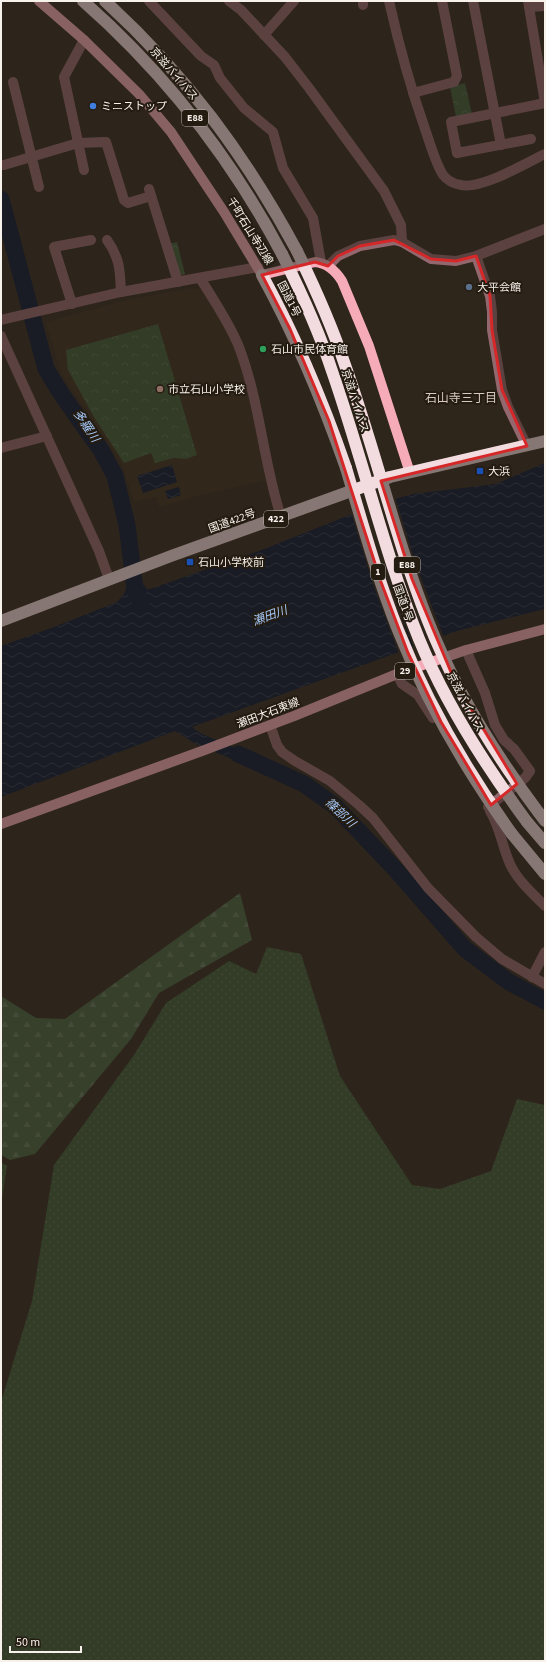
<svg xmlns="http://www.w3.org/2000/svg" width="546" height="1662" viewBox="0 0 546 1662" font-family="'Source Sans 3','Noto Sans JP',sans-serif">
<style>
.built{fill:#382a1b}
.grass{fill:url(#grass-dots)}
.forest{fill:url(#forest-firs)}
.park{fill:url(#park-crowns)}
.water{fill:url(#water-waves)}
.pier{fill:#2e251b}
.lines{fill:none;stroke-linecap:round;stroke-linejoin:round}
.river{stroke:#001230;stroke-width:17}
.minor{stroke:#93676e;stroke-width:10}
.major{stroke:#f6acb8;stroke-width:10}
.highway{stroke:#f3dcdf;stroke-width:12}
.highway-bridge{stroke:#f3dcdf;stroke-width:12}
.marked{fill:none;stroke:#d62828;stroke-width:3;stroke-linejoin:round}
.shop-dot{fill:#3f7fe0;stroke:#241b11;stroke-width:1.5}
.service-dot{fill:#5c6f8a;stroke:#241b11;stroke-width:1.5}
.leisure-dot{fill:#2e9e5b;stroke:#241b11;stroke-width:1.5}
.education-dot{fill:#8d6e63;stroke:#241b11;stroke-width:1.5}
.transit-dot{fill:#1a4fb4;stroke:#241b11;stroke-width:1.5}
.labels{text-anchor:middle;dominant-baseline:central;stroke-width:4;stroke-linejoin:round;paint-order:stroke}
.shield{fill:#241b11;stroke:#b8b2aa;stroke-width:1}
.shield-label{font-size:10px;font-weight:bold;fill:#f8f2ec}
.street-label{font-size:11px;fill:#f8f2ec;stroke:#241b11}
.poi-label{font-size:11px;fill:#f8f2ec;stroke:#241b11;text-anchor:start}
.neighbourhood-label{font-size:12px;fill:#d6cabd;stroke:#241b11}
.water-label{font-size:12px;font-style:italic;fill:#a5c9f9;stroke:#241b11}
</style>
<defs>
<pattern id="grass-dots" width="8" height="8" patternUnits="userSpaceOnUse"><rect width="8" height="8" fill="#385936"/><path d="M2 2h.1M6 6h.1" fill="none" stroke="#567153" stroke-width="1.8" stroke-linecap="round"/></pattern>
<pattern id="forest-firs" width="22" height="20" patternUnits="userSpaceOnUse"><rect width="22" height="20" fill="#42623f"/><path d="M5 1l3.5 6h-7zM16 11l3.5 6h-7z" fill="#5e795b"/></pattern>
<pattern id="park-crowns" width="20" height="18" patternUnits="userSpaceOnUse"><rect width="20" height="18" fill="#385936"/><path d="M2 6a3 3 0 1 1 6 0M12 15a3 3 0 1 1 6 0" fill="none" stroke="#567153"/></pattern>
<pattern id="water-waves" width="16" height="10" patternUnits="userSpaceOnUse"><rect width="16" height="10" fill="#001230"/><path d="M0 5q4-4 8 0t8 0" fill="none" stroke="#26354e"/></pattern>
</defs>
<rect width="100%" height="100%" fill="#2e251b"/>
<polygon class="built" points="195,288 203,290 232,338 243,366 267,480 197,496 159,507 156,497 134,502 122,464 61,373 46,322 127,300"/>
<g class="grass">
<polygon points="267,947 301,954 340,1076 412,1185 440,1189 491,1171 517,1099 545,1105 545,1661 1,1661 1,1402 32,1301 54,1165 134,1055 166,1003 229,961 256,974"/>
<polygon points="1,1162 7,1166 1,1204"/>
</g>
<polygon class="forest" points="240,893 252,940 159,993 131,1039 35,1154 10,1160 1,1155 1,996 36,1018 65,1019"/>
<g class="park">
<polygon points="465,83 472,114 456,117 450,87"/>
<polygon points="177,242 185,274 180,275 168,244"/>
<polygon points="158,324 197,455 186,459 174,458 155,463 151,453 124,463 94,417 68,370 66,350"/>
</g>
<g class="water">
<polygon points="545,463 545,609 457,631 192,727 200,733 261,759 256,769 196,744 175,731 1,797 1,646 54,627 117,602 124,594 128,583 140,579 147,589 150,589 259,551 347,516 398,498 413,494 496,484"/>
<polygon points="172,465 177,482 143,493 137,476"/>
<polygon points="179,487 181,495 168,499 165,491"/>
</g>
<polygon class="pier" points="395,497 415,562 444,638 414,649 398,607 413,649 399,654 373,584 351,512"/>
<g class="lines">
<g class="river">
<polyline points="1,199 46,369 62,395 101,450 115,476 127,525 135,589 141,603"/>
<polyline points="238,754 304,784 335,806 395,869 465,949 509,982 545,1001"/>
</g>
<g class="minor">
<polyline points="149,1 201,56 214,65 220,78 244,108 273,132 283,168 313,218 321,262"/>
<polyline points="229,1 241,10 285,57 309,88 384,191 401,225 402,242"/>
<polyline points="363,1 363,5"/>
<path d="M389,1C399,46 411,89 426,132C431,146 435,162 443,175C447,180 454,184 461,185C481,190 526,163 545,154"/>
<polyline points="473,1 501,145"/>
<polyline points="528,1 545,103"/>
<polyline points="529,7 545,6"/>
<polyline points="264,35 294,1"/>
<polyline points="13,82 39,187"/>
<polyline points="413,93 454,82 457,76 442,1"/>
<polyline points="531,139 457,153 451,122 545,103"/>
<polyline points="4,165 78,143 106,142 124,200 128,203 151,196"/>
<polyline points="84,170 64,77 84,40"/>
<polyline points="149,189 178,282"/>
<path d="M107,240C120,258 120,271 121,292"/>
<polyline points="476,256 490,296 492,312 492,330 502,390 508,407 527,446"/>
<polyline points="328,266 338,256 360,246 394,240 402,242 431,259 456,261 476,256 545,229"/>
<path d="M200,278C213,299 230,324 239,347C260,402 263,461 281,517"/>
<polyline points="72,304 54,247 91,240"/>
<polyline points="1,320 121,292 258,267"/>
<polyline points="1,336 99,551 109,579"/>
<polyline points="1,448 47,436"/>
<polyline points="466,650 485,693 495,725 504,740 514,749 530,771 525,778 488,807"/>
<polyline points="397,674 402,684 418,695 433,718"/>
<polyline points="270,725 277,745 282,752 295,761 330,781 359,805 373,818 428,888 476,937 502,959 545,984"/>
<path d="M490,811C500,827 502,846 510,864C518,881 532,893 545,906"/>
<polyline points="532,977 545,952"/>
</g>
<g class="major">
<path d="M39,1L84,40L139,94L171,132L224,212L262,275L315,262C327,263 335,270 342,281L369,346L410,473"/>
<polyline points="1,824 202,751 294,716 397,674 466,650 545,629"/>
</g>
<g class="highway">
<path d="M83,1C165,73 231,158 282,254"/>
<path d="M105,1C186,75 245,155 297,251"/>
<path d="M262,275C296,337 323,402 346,468"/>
<polyline points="1,621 171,556 390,477 545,441"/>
<polyline points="539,813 545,821"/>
<polyline points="527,822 545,843"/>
<polyline points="512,834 545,874"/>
</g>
<g class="highway-bridge">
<path d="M297,251C315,288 332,326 345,365C375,449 395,537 428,621C455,690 494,753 539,813"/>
<path d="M282,254C301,292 319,331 332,371C363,460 384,552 419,639C446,705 485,765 527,822"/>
<path d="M346,468C362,522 377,577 398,630C427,703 466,770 512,834"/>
</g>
</g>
<path d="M0 0H546V1662H0ZM394,240L431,259L456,261L476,256L490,296L492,330L502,390L527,446L381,481L412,579L456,684L517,784L491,805L441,722L408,653L381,582L329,421L290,329L262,275L315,262L328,266L338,256L360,246Z" fill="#2e251b" fill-opacity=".55" fill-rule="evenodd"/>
<path class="marked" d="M394,240L431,259L456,261L476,256L490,296L492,330L502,390L527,446L381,481L412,579L456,684L517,784L491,805L441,722L408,653L381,582L329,421L290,329L262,275L315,262L328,266L338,256L360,246Z"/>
<circle class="shop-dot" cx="93" cy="106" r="4"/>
<circle class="service-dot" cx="469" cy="287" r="4"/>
<circle class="leisure-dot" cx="263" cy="349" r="4"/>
<circle class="education-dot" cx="160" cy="389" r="4"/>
<g class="transit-dot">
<rect x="476" y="467" width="8" height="8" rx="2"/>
<rect x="186" y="558" width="8" height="8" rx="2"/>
</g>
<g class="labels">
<g class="shield">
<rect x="182" y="110" width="26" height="16" rx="3"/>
<rect x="264" y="511" width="24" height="16" rx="3"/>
<rect x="394" y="557" width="26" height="16" rx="3"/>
<rect x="371" y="564" width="14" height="16" rx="3"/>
<rect x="395" y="663" width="20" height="16" rx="3"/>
</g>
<g class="shield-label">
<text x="195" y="118">E88</text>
<text x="276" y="519">422</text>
<text x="407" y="565">E88</text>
<text x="378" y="572">1</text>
<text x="405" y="671">29</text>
</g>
<g class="street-label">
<text transform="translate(174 74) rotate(49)">京滋バイパス</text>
<text transform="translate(250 231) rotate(58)">千町石山寺辺線</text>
<text transform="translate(289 299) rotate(63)">国道1号</text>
<text transform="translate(355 401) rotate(72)">京滋バイパス</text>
<text transform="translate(232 521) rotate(-20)">国道422号</text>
<text transform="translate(403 603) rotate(70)">国道1号</text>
<text transform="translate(465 702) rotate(62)">京滋バイパス</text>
<text transform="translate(268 713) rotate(-21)">瀬田大石東線</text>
</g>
<g class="poi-label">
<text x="101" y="106">ミニストップ</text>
<text x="477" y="287">大平会館</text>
<text x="271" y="349">石山市民体育館</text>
<text x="168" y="389">市立石山小学校</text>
<text x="488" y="471">大浜</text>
<text x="198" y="562">石山小学校前</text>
</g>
<g class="neighbourhood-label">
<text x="461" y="398">石山寺三丁目</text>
</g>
<g class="water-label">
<text transform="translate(86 426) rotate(56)">多羅川</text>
<text transform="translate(270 616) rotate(-20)">瀬田川</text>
<text transform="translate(340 813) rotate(43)">篠部川</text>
</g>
</g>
<rect width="546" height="1662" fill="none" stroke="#f8f2ec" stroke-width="4"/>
<path d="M10 1646v6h71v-6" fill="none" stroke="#f8f2ec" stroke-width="2"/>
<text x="16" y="1646" font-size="12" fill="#f8f2ec" stroke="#241b11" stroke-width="3" paint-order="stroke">50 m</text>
</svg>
